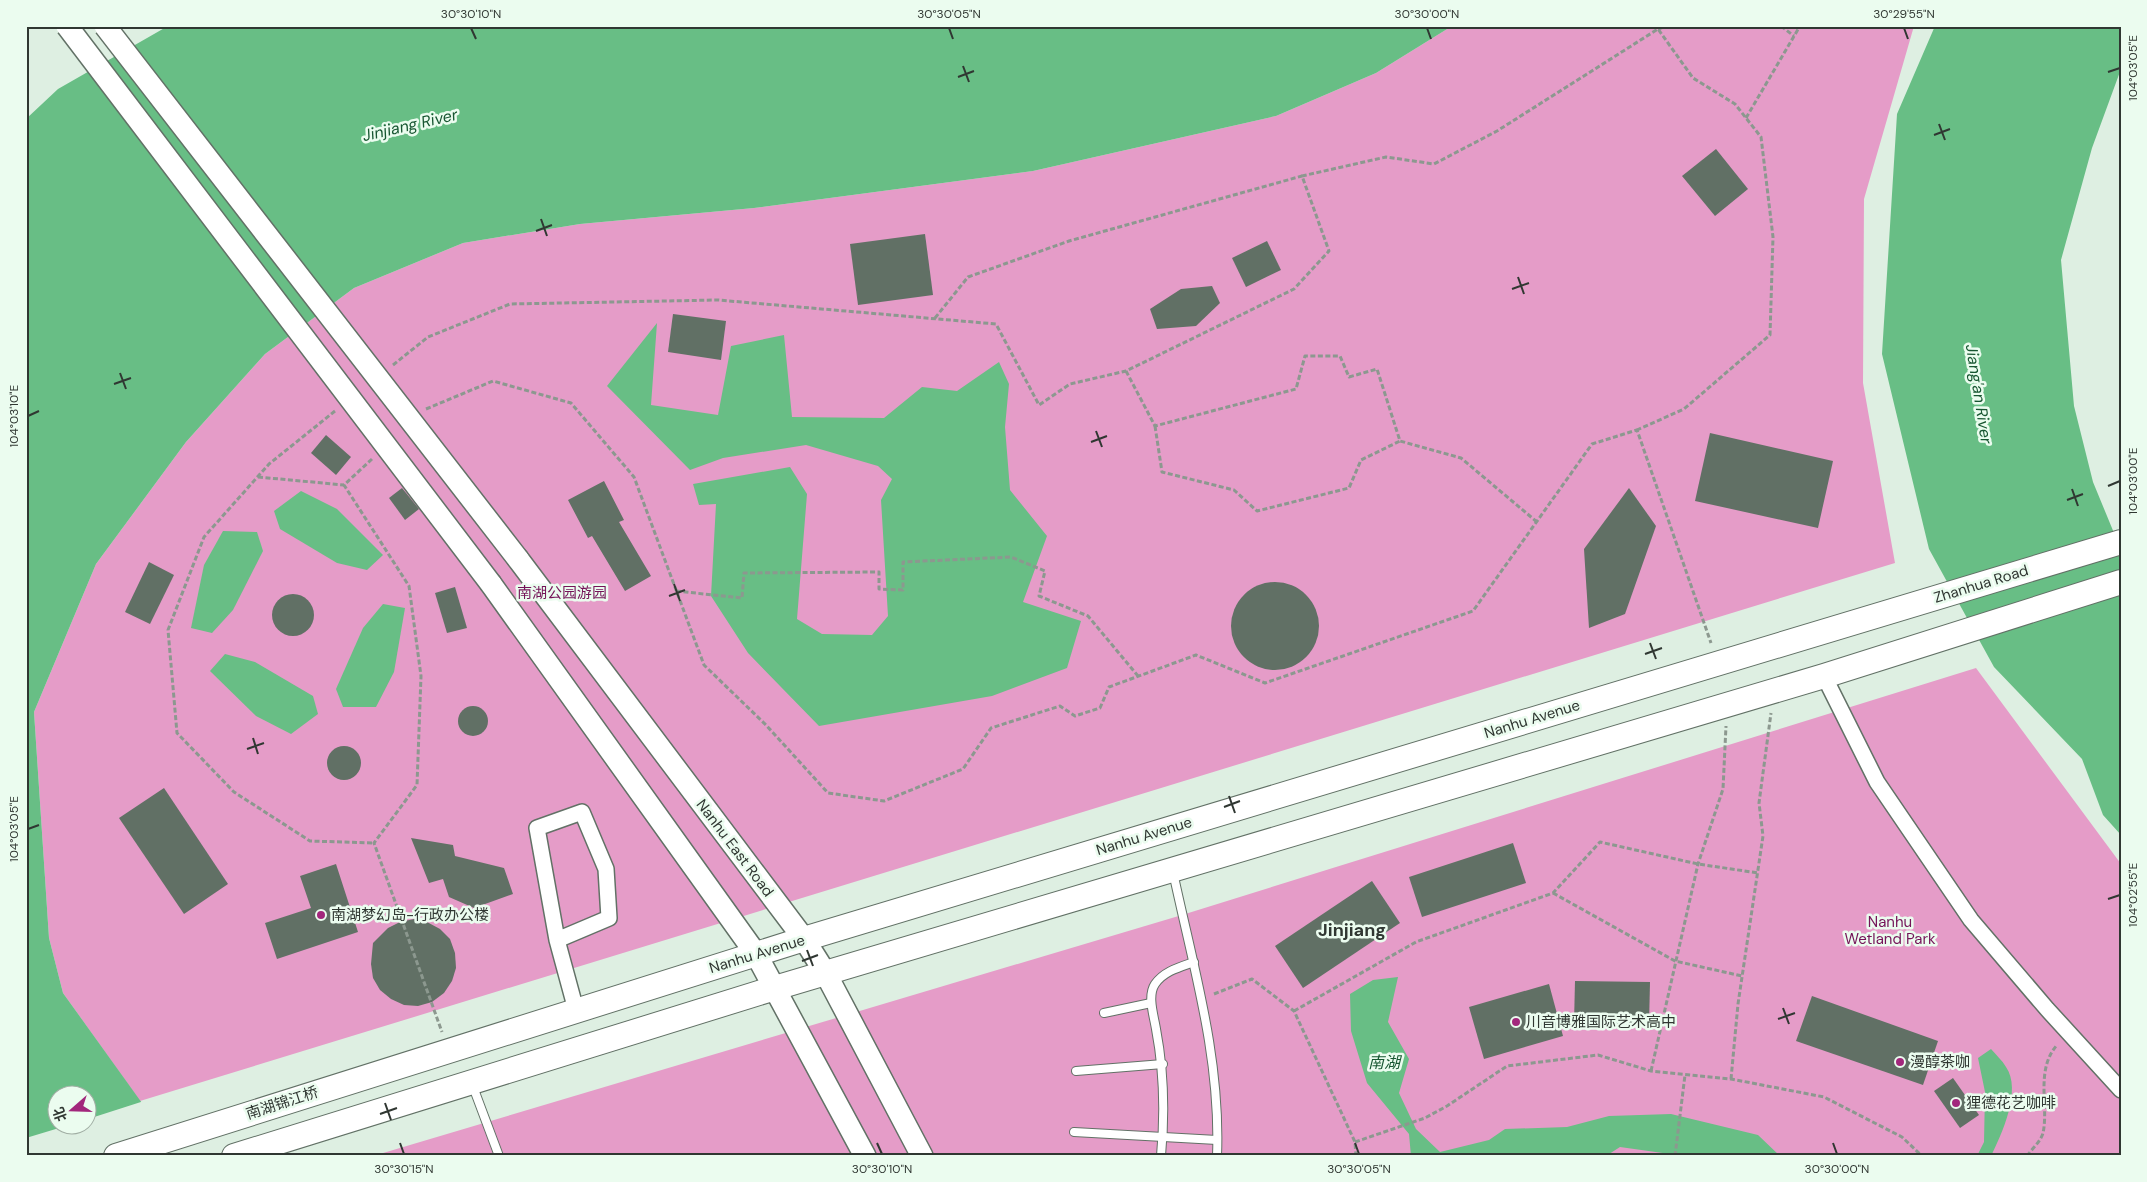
<svg xmlns="http://www.w3.org/2000/svg" width="2147" height="1182" viewBox="0 0 2147 1182" font-family="'DM Sans','Noto Sans SC',sans-serif">
<style>
.green{fill:#e59cc8}
.water{fill:#68be85;fill-rule:evenodd}
.pier{fill:#deefe2}
.building{fill:#617065}
.lines{fill:none;stroke-linecap:round;stroke-linejoin:round}
.lane-casing{stroke:#627166;stroke-width:10}
.street-casing{stroke:#627166;stroke-width:18}
.secondary-casing{stroke:#627166;stroke-width:24}
.primary-casing{stroke:#627166;stroke-width:26}
.path{stroke:#8c988f;stroke-width:3;stroke-dasharray:5 2.5;stroke-linecap:butt}
.lane{stroke:#fff;stroke-width:8}
.street{stroke:#fff;stroke-width:15}
.secondary{stroke:#fff;stroke-width:21}
.primary{stroke:#fff;stroke-width:24}
.secondary-bridge-casing{stroke:#627166;stroke-width:24;stroke-linecap:butt}
.secondary-bridge{stroke:#fff;stroke-width:21}
.ticks{fill:none;stroke:#303732;stroke-width:2}
.poi-dot{fill:#a2277c;stroke:#ebfcef;stroke-width:2}
.labels{text-anchor:middle;dominant-baseline:central;stroke-width:5;stroke-linejoin:round;paint-order:stroke}
.street-label{font-size:15px;fill:#303732;stroke:#ebfcef}
.park-label{font-size:15px;fill:#741358;stroke:#ebfcef}
.poi-label{font-size:15px;fill:#303732;stroke:#ebfcef;text-anchor:start}
.water-label{font-size:16px;font-style:italic;fill:#175631;stroke:#ebfcef}
.quarter-label{font-size:18px;font-weight:bold;fill:#303732;stroke:#ebfcef}
.neatline{fill:none;stroke:#303732;stroke-width:2}
.ticks-label{font-size:12px;text-anchor:middle;fill:#303732}
</style>
<rect width="100%" height="100%" fill="#deefe2"/>
<g class="green">
<polygon points="1452,26 1914,26 1864,199 1863,383 1895,563 140,1101 63,993 49,938 34,712 96,564 186,442 265,354 354,288 463,243 580,224 754,208 1033,171 1276,116 1376,73"/>
<polygon points="1976,668 2121,864 2121,1156 373,1156 1182,915"/>
</g>
<g class="water">
<path d="M168,26H1452L1376,73L1276,116L1033,171L754,208L580,224L463,243L354,288L265,354L186,442L96,564L34,712L49,938L63,993L180,1156H26V119L58,89ZM58,1094H88V1124H58Z"/>
<polygon points="1935,26 2121,26 2121,69 2092,148 2061,260 2074,406 2093,482 2121,550 2121,835 2103,815 2082,759 1994,667 1929,549 1882,354 1897,114"/>
<polygon points="657,323 651,405 718,415 731,346 784,335 792,417 884,418 922,387 957,391 999,362 1009,384 1005,427 1010,490 1047,536 1023,602 1081,621 1067,668 992,696 819,726 748,653 711,596 716,504 699,505 693,484 790,467 807,494 797,619 822,634 872,635 888,616 881,500 892,479 878,466 806,445 723,458 690,470 607,386"/>
<polygon points="301,491 337,509 383,555 367,570 337,563 280,529 274,511"/>
<polygon points="223,531 257,532 263,551 233,610 212,633 191,628 204,565"/>
<polygon points="383,604 405,608 394,672 376,707 343,707 336,689 363,628"/>
<polygon points="225,654 255,662 313,696 318,714 291,734 256,716 210,671"/>
<polygon points="1398,977 1388,1022 1409,1059 1399,1093 1416,1129 1440,1152 1489,1140 1505,1129 1567,1127 1609,1116 1671,1114 1758,1135 1780,1156 1684,1156 1620,1147 1606,1156 1411,1156 1409,1134 1367,1083 1351,1031 1350,994 1373,980"/>
<path d="M1991,1049C1996,1055 2002,1060 2006,1067C2022,1090 2002,1134 1991,1156H1977L1984,1142L1985,1092L1978,1058Z"/>
</g>
<polygon class="pier" points="144,1101 182,1156 26,1156 26,1138 69,1125 88,1124 88,1119"/>
<g class="building">
<polygon points="1716,149 1748,189 1715,216 1682,176"/>
<polygon points="925,234 933,295 858,305 850,244"/>
<polygon points="1267,241 1281,270 1246,287 1232,258"/>
<polygon points="1212,286 1220,303 1196,326 1157,329 1150,309 1181,289"/>
<polygon points="673,314 726,321 721,360 668,352"/>
<polygon points="1710,433 1833,461 1818,528 1695,501"/>
<polygon points="326,435 351,457 336,475 311,453"/>
<polygon points="604,481 624,520 619,522 651,576 625,591 592,536 588,538 568,500"/>
<polygon points="402,488 419,509 405,520 389,498"/>
<polygon points="1629,488 1656,526 1625,614 1589,628 1584,549"/>
<polygon points="149,562 174,575 150,624 125,612"/>
<circle cx="1275" cy="626" r="44"/>
<polygon points="455,587 467,628 447,633 435,593"/>
<circle cx="293" cy="615" r="21"/>
<circle cx="473" cy="721" r="15"/>
<circle cx="344" cy="763" r="17"/>
<polygon points="164,788 228,884 184,914 119,818"/>
<polygon points="411,838 453,845 455,856 504,868 513,894 474,908 449,897 443,879 429,883"/>
<polygon points="1513,843 1526,883 1422,917 1409,877"/>
<polygon points="336,864 358,932 277,959 265,923 311,908 300,876"/>
<polygon points="1372,881 1400,923 1303,988 1275,946"/>
<polygon points="414,919 427,922 440,929 450,939 455,953 456,968 452,981 444,993 432,1002 418,1006 404,1005 391,999 380,990 373,978 371,964 373,943 388,928 400,922"/>
<polygon points="1575,981 1650,982 1649,1025 1574,1024"/>
<polygon points="1549,984 1563,1036 1484,1059 1469,1007"/>
<polygon points="1812,996 1938,1041 1923,1085 1796,1041"/>
<polygon points="1953,1078 1979,1115 1960,1128 1934,1091"/>
</g>
<g class="lines">
<g class="lane-casing">
<g id="lane">
<path d="M1173,872C1193,966 1221,1058 1217,1156"/>
<polyline points="1104,1013 1151,1003"/>
<polyline points="1076,1071 1163,1064"/>
<polyline points="472,1084 499,1156"/>
<polyline points="1074,1132 1217,1140"/>
<path d="M1161,1156C1165,1113 1164,1071 1156,1029C1154,1016 1147,996 1155,984C1164,971 1180,967 1194,962"/>
</g>
</g>
<g class="street-casing">
<g id="street">
<polyline points="1824,676 1877,782 1971,920 2047,1009 2121,1090"/>
<polyline points="557,940 609,918 606,869 582,812 537,828 557,940 576,1010"/>
</g>
</g>
<g class="secondary-casing">
<g id="secondary">
<polyline points="518,559 804,939 826,974 922,1156"/>
<polyline points="491,584 756,954 865,1156"/>
</g>
</g>
<g class="primary-casing">
<g id="primary">
<polyline points="116,1156 804,939 2121,542"/>
<polyline points="234,1156 775,988 1824,676 2121,582"/>
</g>
</g>
<g class="path">
<polyline points="1781,26 1794,36"/>
<polyline points="1658,29 1667,26"/>
<polyline points="1746,118 1800,26"/>
<polyline points="935,318 968,277 1069,241 1302,176"/>
<polyline points="393,365 428,337 510,304 718,300 996,324 1039,405 1070,384 1126,371 1294,289 1329,251 1302,176 1386,157 1434,164 1497,131 1658,29 1693,78 1735,104 1761,137 1773,237 1770,335 1684,409 1637,430"/>
<polyline points="1126,371 1155,426 1296,389 1305,356 1340,356 1349,377 1377,369 1400,441 1461,458 1537,522"/>
<polyline points="426,409 493,381 571,403 634,477 704,665 766,725 828,793 884,801 963,769 991,728 1060,706 1075,716 1100,708 1109,687 1196,655 1265,683 1473,611 1592,444 1637,430 1711,643"/>
<polyline points="335,411 269,464 204,537 168,630 177,733 234,792 310,841 374,843"/>
<polyline points="1155,426 1162,472 1234,490 1257,511 1349,488 1361,460 1400,441"/>
<polyline points="372,459 344,485 409,586 421,676 417,785 374,843 442,1032"/>
<polyline points="258,477 344,485"/>
<polyline points="676,591 742,598 744,573 879,572 879,589 903,590 903,562 1011,557 1045,571 1039,596 1088,616 1138,676"/>
<polyline points="1553,893 1675,961 1742,976"/>
<polyline points="1214,994 1252,979 1294,1011 1355,1142 1356,1156"/>
<polyline points="1294,1011 1416,942 1553,893 1600,842 1698,864 1758,873"/>
<polyline points="1651,1071 1698,864 1723,789 1726,726"/>
<polyline points="1731,1079 1738,1004 1763,836 1759,803 1771,713"/>
<polyline points="1355,1142 1425,1118 1447,1106 1507,1066 1598,1055 1651,1071 1731,1079 1824,1097 1902,1137 1922,1156"/>
<polyline points="1675,1156 1685,1075"/>
<path d="M2027,1156C2031,1150 2041,1141 2043,1133C2049,1106 2035,1070 2057,1045"/>
</g>
<use href="#lane" class="lane"/>
<use href="#street" class="street"/>
<use href="#secondary" class="secondary"/>
<use href="#primary" class="primary"/>
<g class="secondary-bridge-casing">
<g id="secondary-bridge">
<polyline points="67,26 491,584"/>
<polyline points="105,26 518,559"/>
</g>
</g>
<use href="#secondary-bridge" class="secondary-bridge"/>
</g>
<path class="ticks" d="M471,28L476,39M949,28L953,39M1427,28L1431,39M1904,28L1908,39M963,66L969,82M2108,72L2120,68M958,77L974,71M1939,124L1945,140M1934,135L1950,129M541,219L547,236M536,231L552,225M1518,277L1524,294M1512,289L1529,283M120,373L126,389M114,384L131,378M28,416L39,411M1096,431L1102,447M1091,442L1107,436M2108,486L2120,481M2072,489L2078,506M2067,500L2083,494M674,584L680,601M669,596L685,590M1650,643L1656,659M1645,654L1662,648M253,738L258,754M247,749L264,743M1229,796L1235,813M1224,807L1240,801M28,829L39,825M2108,899L2120,895M807,950L813,966M802,961L818,955M1783,1008L1789,1024M1778,1019L1795,1013M385,1103L391,1120M380,1114L397,1108M400,1143L404,1154M877,1143L882,1154M1355,1143L1359,1154M1833,1143L1837,1154"/>
<g class="poi-dot">
<circle cx="321" cy="915" r="5"/>
<circle cx="1516" cy="1022" r="5"/>
<circle cx="1900" cy="1062" r="5"/>
<circle cx="1956" cy="1103" r="5"/>
</g>
<g class="labels">
<g class="street-label">
<text transform="translate(1981 584) rotate(-17)">Zhanhua Road</text>
<text transform="translate(1532 719) rotate(-17)">Nanhu Avenue</text>
<text transform="translate(1144 836) rotate(-17)">Nanhu Avenue</text>
<text transform="translate(735 848) rotate(53)">Nanhu East Road</text>
<text transform="translate(757 954) rotate(-17)">Nanhu Avenue</text>
<text transform="translate(282 1103) rotate(-18)">南湖锦江桥</text>
</g>
<g class="park-label">
<text x="562" y="593">南湖公园游园</text>
<text x="1890" y="922">Nanhu<tspan x="1890" dy="17">Wetland Park</tspan></text>
</g>
<g class="poi-label">
<text x="331" y="915">南湖梦幻岛-行政办公楼</text>
<text x="1526" y="1022">川音博雅国际艺术高中</text>
<text x="1910" y="1062">漫醇茶咖</text>
<text x="1966" y="1103">狸德花艺咖啡</text>
</g>
<g class="water-label">
<text transform="translate(410 125) rotate(-13)">Jinjiang River</text>
<text transform="translate(1979 394) rotate(81)">Jiang'an River</text>
<text x="1384" y="1062">南湖</text>
</g>
<g class="quarter-label">
<text x="1352" y="930">Jinjiang</text>
</g>
</g>
<rect width="2147" height="1182" fill="none" stroke="#ebfcef" stroke-width="55"/>
<g transform="translate(72 1110) rotate(250)"><circle r="24" fill="#ebfcef" stroke="#a0ada3"/>
<path d="M0-4L9 19L0 12L-9 19Z" fill="#a2277c"/>
<text y="-8" font-size="14" font-weight="bold" text-anchor="middle" fill="#303732">北</text>
</g>
<rect x="28" y="28" width="2092" height="1126" class="neatline"/>
<g class="ticks-label">
<text x="471" y="18">30°30'10"N</text>
<text x="949" y="18">30°30'05"N</text>
<text x="1427" y="18">30°30'00"N</text>
<text x="1904" y="18">30°29'55"N</text>
<text transform="translate(2133 68) rotate(-90)" y="4">104°03'05"E</text>
<text transform="translate(14 416) rotate(-90)" y="4">104°03'10"E</text>
<text transform="translate(2133 481) rotate(-90)" y="4">104°03'00"E</text>
<text transform="translate(14 829) rotate(-90)" y="4">104°03'05"E</text>
<text transform="translate(2133 895) rotate(-90)" y="4">104°02'55"E</text>
<text x="404" y="1173">30°30'15"N</text>
<text x="882" y="1173">30°30'10"N</text>
<text x="1359" y="1173">30°30'05"N</text>
<text x="1837" y="1173">30°30'00"N</text>
</g>
</svg>
